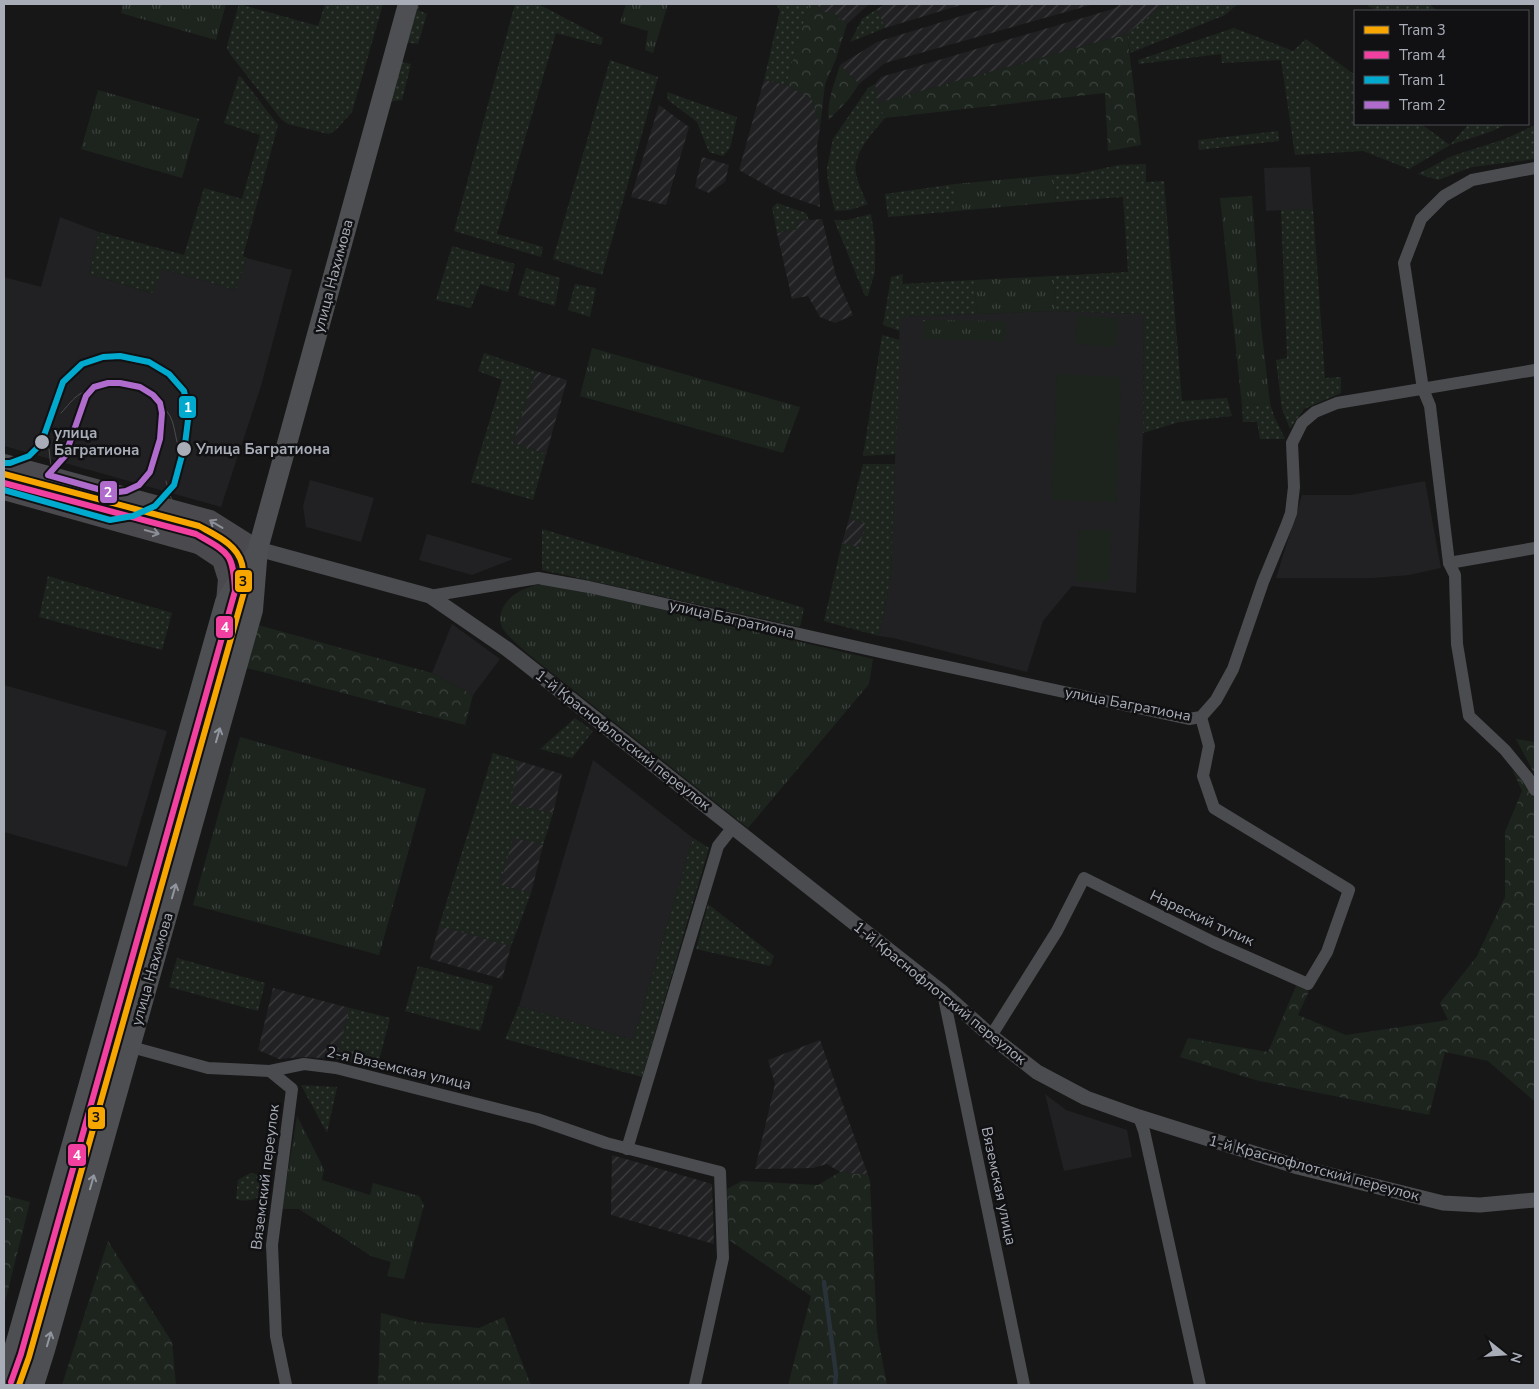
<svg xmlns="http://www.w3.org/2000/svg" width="1539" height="1389" viewBox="0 0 1539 1389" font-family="'Nunito Sans',sans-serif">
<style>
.built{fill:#212123}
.industrial{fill:url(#industrial-furrows)}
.grass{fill:url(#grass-dots)}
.forest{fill:url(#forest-crowns)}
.park{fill:url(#park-tufts)}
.garden{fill:#1d241e}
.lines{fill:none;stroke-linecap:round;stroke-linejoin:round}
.stream{stroke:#2a3239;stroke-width:4.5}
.minor{stroke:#4b4c50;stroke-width:12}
.tertiary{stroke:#4b4c50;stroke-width:15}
.secondary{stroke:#4a4a4e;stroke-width:18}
.primary{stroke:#4d4f52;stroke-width:20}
.tram{stroke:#4b4c4f;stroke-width:1}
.tram-1-casing{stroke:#111113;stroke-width:10}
.tram-2-casing{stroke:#111113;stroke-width:10}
.tram-3-casing{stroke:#111113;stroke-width:10}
.tram-4-casing{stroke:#111113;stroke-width:10}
.tram-1{stroke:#f7a600;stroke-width:6}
.tram-2{stroke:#f240a1;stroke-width:6}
.tram-3{stroke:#00a9ce;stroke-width:6}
.tram-4{stroke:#b06ccc;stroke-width:6}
.oneway{stroke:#8c8f98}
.oneway2{stroke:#91969e}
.stop-dot{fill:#a8adb8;stroke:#111113;stroke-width:2}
.labels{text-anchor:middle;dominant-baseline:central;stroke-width:5;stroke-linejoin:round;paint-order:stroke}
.street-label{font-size:15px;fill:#a8adb8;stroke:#111113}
.stop-label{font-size:15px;font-weight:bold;fill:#a8adb8;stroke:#111113;text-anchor:start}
.line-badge{stroke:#111113;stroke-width:2}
.badge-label{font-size:14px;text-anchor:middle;font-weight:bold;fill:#fff}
.pale-badge-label{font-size:14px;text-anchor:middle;font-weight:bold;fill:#111}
</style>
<defs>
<pattern id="industrial-furrows" width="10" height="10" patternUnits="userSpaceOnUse" patternTransform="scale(1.25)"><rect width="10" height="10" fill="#212123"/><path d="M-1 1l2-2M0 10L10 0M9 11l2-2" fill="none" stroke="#3e3f41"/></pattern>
<pattern id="grass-dots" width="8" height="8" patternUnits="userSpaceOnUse" patternTransform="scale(1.25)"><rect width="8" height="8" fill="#1d241e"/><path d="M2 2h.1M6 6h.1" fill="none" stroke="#3b413d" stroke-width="1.8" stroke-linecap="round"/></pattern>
<pattern id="forest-crowns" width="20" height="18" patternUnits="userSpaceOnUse" patternTransform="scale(1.25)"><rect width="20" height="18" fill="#1d241e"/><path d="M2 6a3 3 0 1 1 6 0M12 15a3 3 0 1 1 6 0" fill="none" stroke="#3b413d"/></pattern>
<pattern id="park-tufts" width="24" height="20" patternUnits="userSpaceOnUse" patternTransform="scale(1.25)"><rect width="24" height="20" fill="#1d241e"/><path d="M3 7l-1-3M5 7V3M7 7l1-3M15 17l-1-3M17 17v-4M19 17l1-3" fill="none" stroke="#3b413d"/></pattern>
</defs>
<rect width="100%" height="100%" fill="#171717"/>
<g class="built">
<polygon points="1310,167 1313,209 1266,211 1264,168"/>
<polygon points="60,217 99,232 89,274 151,293 163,269 236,290 247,258 292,270 261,386 221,507 4,446 4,277 41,287"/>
<polygon points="1055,311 1144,314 1143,433 1136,593 1072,586 1043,621 1027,672 893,638 879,636 891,576 900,317"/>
<polygon points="310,480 374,498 361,542 306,527 303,506"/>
<polygon points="1425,481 1441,568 1409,575 1374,578 1276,578 1302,495 1351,495"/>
<polygon points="427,534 513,559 472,575 419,560"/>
<polygon points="452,624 500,659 473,695 432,673"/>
<polygon points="4,685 167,731 127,867 4,832"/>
<polygon points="593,760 693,838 633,1040 519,1006"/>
<polygon points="1045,1094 1066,1110 1127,1130 1132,1157 1064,1171"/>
</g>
<g class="industrial">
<polygon points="817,4 869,4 847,24 832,12 821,12"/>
<polygon points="886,4 964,4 885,28 877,9"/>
<polygon points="1000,4 1094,4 885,63 859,84 840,65 877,42"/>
<polygon points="1121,4 1165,4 1127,34 878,103 875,84 881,77 1113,9"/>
<polygon points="764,80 786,85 812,99 820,127 817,146 820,207 780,193 739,170"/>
<polygon points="659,105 689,127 666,205 631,197"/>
<polygon points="702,157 729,165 725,182 709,193 695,187"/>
<polygon points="822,219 836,276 853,315 835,323 820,317 808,296 792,299 777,233 798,229 797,221"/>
<polygon points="536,371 567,380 546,454 513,443"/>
<polygon points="849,519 866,523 859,548 842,543"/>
<polygon points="519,761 562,774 553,813 509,804"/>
<polygon points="513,837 543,845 531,893 500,885"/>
<polygon points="439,926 511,946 502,979 430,959"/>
<polygon points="273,988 350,1008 336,1059 304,1057 279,1059 258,1050"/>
<polygon points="820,1040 868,1175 840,1172 827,1164 813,1168 755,1169 775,1084 768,1060"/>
<polygon points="612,1155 712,1184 714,1244 611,1215"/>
</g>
<g class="grass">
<polygon points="239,4 318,26 325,4 383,4 352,112 336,130 329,134 324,133 288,124 281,119 230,54 227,48 228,42"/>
<polygon points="413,4 420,4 418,10 427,14 418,44 403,42"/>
<polygon points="515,4 538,4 603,38 601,45 556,33 497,234 543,247 541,257 454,231"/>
<polygon points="776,4 809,4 786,85 764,80 780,11"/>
<polygon points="1165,4 1238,4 1225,15 1130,53 1127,34"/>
<polygon points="1370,4 1429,4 1438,11 1376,11 1368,6"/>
<polygon points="877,9 885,28 850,42 862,19"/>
<polygon points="1234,28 1293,51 1306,39 1355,75 1355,124 1421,124 1450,145 1469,124 1507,124 1490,132 1450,145 1409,169 1363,151 1295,155 1281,60 1222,63 1221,54 1139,64 1138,60"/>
<polygon points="610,60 658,77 602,275 553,259"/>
<polygon points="397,61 411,64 402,100 387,102"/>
<polygon points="239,76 241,77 278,125 243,256 247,258 236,290 163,269 152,293 89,274 99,232 184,255 204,188 242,199 260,135 224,123"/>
<path d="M875,84L878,103L885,118C874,131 860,145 856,163C853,173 863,195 868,204L850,210L835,211L828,183L827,168L833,139L868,88Z"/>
<polygon points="667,92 737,117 730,148 723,156 709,152 697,122 668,100"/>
<polygon points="1535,125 1535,159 1472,167 1438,180 1418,174 1452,156 1505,139"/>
<polygon points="1278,131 1279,141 1199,150 1198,140"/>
<polygon points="1146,164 1146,182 1164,181 1182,401 1227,398 1232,416 1179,422 1143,433 1144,314 1055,311 1054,276 1128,272 1123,197 1056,202 1053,175 1076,174 1119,165"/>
<polygon points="955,184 957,211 888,217 885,194"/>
<polygon points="777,203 806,213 809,220 797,221 798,229 777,233 772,208"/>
<polygon points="1313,209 1325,378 1341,377 1341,393 1304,409 1290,429 1282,409 1276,360 1287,358 1281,210"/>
<polygon points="871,214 875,240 875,271 868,296 865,296 834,220 847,220"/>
<polygon points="452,246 515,264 508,292 480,284 471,308 436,300"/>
<polygon points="526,268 560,278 555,306 518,295"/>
<polygon points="903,274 902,284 974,280 977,314 900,317 900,331 883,325 891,277"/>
<polygon points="575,284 596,288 590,317 568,310"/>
<polygon points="882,335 900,340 896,454 863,456"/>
<polygon points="484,353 536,371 513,443 546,454 533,500 471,482 502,380 478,371"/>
<polygon points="1270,403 1274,416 1285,439 1260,439 1257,422 1243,422 1242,406"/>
<polygon points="863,464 895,464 891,576 879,636 824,621 842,543 859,547 866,523 849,519"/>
<polygon points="542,529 804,608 800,627 542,570"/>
<polygon points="48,576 172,613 162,650 39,617"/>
<polygon points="575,718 593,731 572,758 540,749"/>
<polygon points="493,753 519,761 510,804 553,813 543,845 513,838 500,885 531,893 511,946 439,926"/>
<polygon points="693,838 709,848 642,1077 505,1039 519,1006 633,1040"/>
<polygon points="708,904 774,956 770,966 696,949"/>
<polygon points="177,958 265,983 258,1011 169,987"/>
<polygon points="418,966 493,986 480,1031 405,1011"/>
<polygon points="350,1008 390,1018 377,1068 336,1059"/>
<polygon points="301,1085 337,1087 327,1133"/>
<path d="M250,1173L268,1176L267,1192C258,1199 247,1203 236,1199L238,1180Z"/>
</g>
<g class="forest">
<polygon points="809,4 817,4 821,12 832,12 847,24 836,59 825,84 820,127 812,99 786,85"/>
<polygon points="1127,34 1141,145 1108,151 1105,93 885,118 878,103"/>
<path d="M840,65L859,84L849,99L829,120C826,102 835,82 840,65Z"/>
<polygon points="254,624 432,673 473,695 465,725 243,667"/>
<polygon points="1516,739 1535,742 1535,775"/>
<polygon points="1512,769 1527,786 1535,799 1535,1100 1533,1100 1488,1061 1445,1052 1429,1115 1259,1081 1180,1057 1188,1038 1268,1052 1296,986 1309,991 1298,1015 1346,1035 1448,1020 1440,1003 1477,956 1505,897 1505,832 1522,791"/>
<polygon points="840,1172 868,1175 870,1180 877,1333 887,1385 788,1385 811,1296 729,1240 727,1189 742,1181 818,1185"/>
<polygon points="4,1195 30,1202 4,1306"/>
<polygon points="108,1241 172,1342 176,1385 62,1385"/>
<polygon points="381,1313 418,1322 479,1328 504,1317 531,1385 378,1385"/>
</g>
<g class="park">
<polygon points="123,4 226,4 216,40 121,13"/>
<polygon points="626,4 668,4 653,53 645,50 648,31 620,23"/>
<polygon points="98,90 199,119 182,178 81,149"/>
<polygon points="1053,175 1056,202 957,211 955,184"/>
<polygon points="1252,196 1261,326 1270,403 1242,406 1220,198"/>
<polygon points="1054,276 1055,311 977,314 974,280"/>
<polygon points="923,320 1005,321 1005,341 923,339"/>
<polygon points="592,348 800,407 783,453 580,396"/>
<path d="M535,585H551L582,591L873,659L869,684L748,828L528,654C520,646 509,638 503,629C495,616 505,600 517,593C522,589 529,588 535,585Z"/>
<polygon points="240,737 426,789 379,955 193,905"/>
<polygon points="297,1116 324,1169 322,1180 370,1195 373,1183 419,1196 424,1205 404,1279 387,1276 391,1262 371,1256 299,1209 282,1209"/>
</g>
<g class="garden">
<polygon points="1078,315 1118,318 1116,347 1076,344"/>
<polygon points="1057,374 1121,377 1116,502 1052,500"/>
<polygon points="1079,530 1111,530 1109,582 1077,581"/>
</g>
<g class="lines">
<polyline class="stream" points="824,1282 836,1374 835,1385"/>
<g class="minor">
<polyline points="1535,168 1472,180 1444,196 1421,219 1404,263 1423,389 1430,406 1449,563 1455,575 1457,644 1469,716 1505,750 1528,778 1535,790"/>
<polyline points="1449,563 1535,548"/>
<polyline points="430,596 538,578 589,587 889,654 1189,719 1201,717 1216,700 1233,669 1263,582 1287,524 1291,513 1294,487 1292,443 1302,423 1315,412 1337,403 1535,370"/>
<polyline points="943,993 1024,1385"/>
<polyline points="991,1036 1057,931 1084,878 1213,942 1308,984 1327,952 1349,890 1214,808 1203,776 1209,746 1201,717"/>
<polyline points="102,1039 208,1068 270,1071 304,1064 336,1068 537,1119 606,1143 720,1172 723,1258 695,1385"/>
<polyline points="270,1071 292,1089 272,1245 276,1336 286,1385"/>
<polyline points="1139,1117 1144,1131 1200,1385"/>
<polyline points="627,1149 718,846 733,827"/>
</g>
<polyline class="tertiary" points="258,549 430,596 507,649 943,993 991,1036 1037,1072 1086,1098 1139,1117 1298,1167 1443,1203 1480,1205 1535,1200"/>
<g class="secondary">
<polyline points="4,463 210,519 258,549"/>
<polyline points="4,491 198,545 255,549"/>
<polyline points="200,546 221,560 227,579 225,602"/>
</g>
<g class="primary">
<polyline points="4,1381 16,1342 225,602 256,553"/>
<polyline points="34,1385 45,1350 253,610 258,549 408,4"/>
</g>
<g class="tram">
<path d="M61,413C67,407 73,398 80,394C110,377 152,386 170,416C174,423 175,434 177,442"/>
<path d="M49,449C52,479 54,484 78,502"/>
<path d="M166,481C173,508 176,512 199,526"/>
</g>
<g class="tram-1-casing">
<path id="tram-1" d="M4,474L199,526C215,535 237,544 242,564C244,573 243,583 244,592L29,1357L19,1385"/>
</g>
<g class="tram-2-casing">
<path id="tram-2" d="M4,483L196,534C229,553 233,552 235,591L21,1354L11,1382"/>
</g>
<g class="tram-3-casing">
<polyline id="tram-3" points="4,490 110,520 133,516 155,506 174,485 185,444 189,412 184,391 169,374 149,362 120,356 103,357 82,364 63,382 41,444 29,456 10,463 4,463"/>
</g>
<g class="tram-4-casing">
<polygon id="tram-4" points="108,383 120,383 140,387 153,395 160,403 162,413 160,439 150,472 139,485 126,491 112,493 48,475 65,456 86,396 94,387"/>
</g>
<use href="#tram-1" class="tram-1"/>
<use href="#tram-2" class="tram-2"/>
<use href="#tram-3" class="tram-3"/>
<use href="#tram-4" class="tram-4"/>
</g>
<defs><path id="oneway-shaft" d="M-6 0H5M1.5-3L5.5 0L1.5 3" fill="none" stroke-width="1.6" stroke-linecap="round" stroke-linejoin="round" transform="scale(1.25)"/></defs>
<g class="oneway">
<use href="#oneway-shaft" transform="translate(216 524) rotate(-149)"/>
<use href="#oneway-shaft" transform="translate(152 532) rotate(15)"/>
</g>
<g class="oneway2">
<use href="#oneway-shaft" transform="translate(218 735) rotate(-74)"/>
<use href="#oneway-shaft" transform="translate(174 891) rotate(-74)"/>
<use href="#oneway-shaft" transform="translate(92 1182) rotate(-74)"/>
<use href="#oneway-shaft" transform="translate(49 1339) rotate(-74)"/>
</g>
<g class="stop-dot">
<circle cx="42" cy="442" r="8"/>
<circle cx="184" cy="449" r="8"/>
</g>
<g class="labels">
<g class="street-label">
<text transform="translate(333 276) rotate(-75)">улица Нахимова</text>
<text transform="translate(732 619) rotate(13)">улица Багратиона</text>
<text transform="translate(1128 704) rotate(11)">улица Багратиона</text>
<text transform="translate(623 740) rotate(38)">1-й Краснофлотский переулок</text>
<text transform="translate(1202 918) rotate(25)">Нарвский тупик</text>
<text transform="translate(152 969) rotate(-74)">улица Нахимова</text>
<text transform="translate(940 993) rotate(39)">1-й Краснофлотский переулок</text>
<text transform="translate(399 1068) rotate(13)">2-я Вяземская улица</text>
<text transform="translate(1314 1168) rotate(15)">1-й Краснофлотский переулок</text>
<text transform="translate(265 1177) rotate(-83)">Вяземский переулок</text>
<text transform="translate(999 1186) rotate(78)">Вяземская улица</text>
</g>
<g class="stop-label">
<text x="54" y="433">улица<tspan x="54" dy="17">Багратиона</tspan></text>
<text x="196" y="449">Улица Багратиона</text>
</g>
</g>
<g class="line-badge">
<rect x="178" y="395" width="19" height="24" rx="5" fill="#00a9ce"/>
<rect x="99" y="480" width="19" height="24" rx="5" fill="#b06ccc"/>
<rect x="234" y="569" width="19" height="24" rx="5" fill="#f7a600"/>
<rect x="215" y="615" width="19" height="24" rx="5" fill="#f240a1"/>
<rect x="87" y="1106" width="19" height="24" rx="5" fill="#f7a600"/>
<rect x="67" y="1143" width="20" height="24" rx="5" fill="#f240a1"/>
</g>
<g class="badge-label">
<text x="188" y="412">1</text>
<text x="108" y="497">2</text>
<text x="225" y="632">4</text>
<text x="77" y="1160">4</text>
</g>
<g class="pale-badge-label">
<text x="243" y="586">3</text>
<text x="96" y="1122">3</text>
</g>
<rect width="1539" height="1389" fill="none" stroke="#a8adb8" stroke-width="10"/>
<rect x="1354" y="10" width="175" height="115" fill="#111113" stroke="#4d4f55"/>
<rect x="1364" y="26" width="25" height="8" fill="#f7a600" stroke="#4d4f55"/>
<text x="1399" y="35" font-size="15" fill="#a8adb8">Tram 3</text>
<rect x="1364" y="51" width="25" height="8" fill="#f240a1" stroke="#4d4f55"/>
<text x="1399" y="60" font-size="15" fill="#a8adb8">Tram 4</text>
<rect x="1364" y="76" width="25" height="8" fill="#00a9ce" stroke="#4d4f55"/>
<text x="1399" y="85" font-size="15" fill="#a8adb8">Tram 1</text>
<rect x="1364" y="101" width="25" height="8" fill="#b06ccc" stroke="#4d4f55"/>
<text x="1399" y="110" font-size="15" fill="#a8adb8">Tram 2</text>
<g transform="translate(1504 1354) rotate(107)" stroke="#111113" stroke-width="4" paint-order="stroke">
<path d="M0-4L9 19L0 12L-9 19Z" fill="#a8adb8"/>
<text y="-8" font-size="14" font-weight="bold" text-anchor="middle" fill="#a8adb8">N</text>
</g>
</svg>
